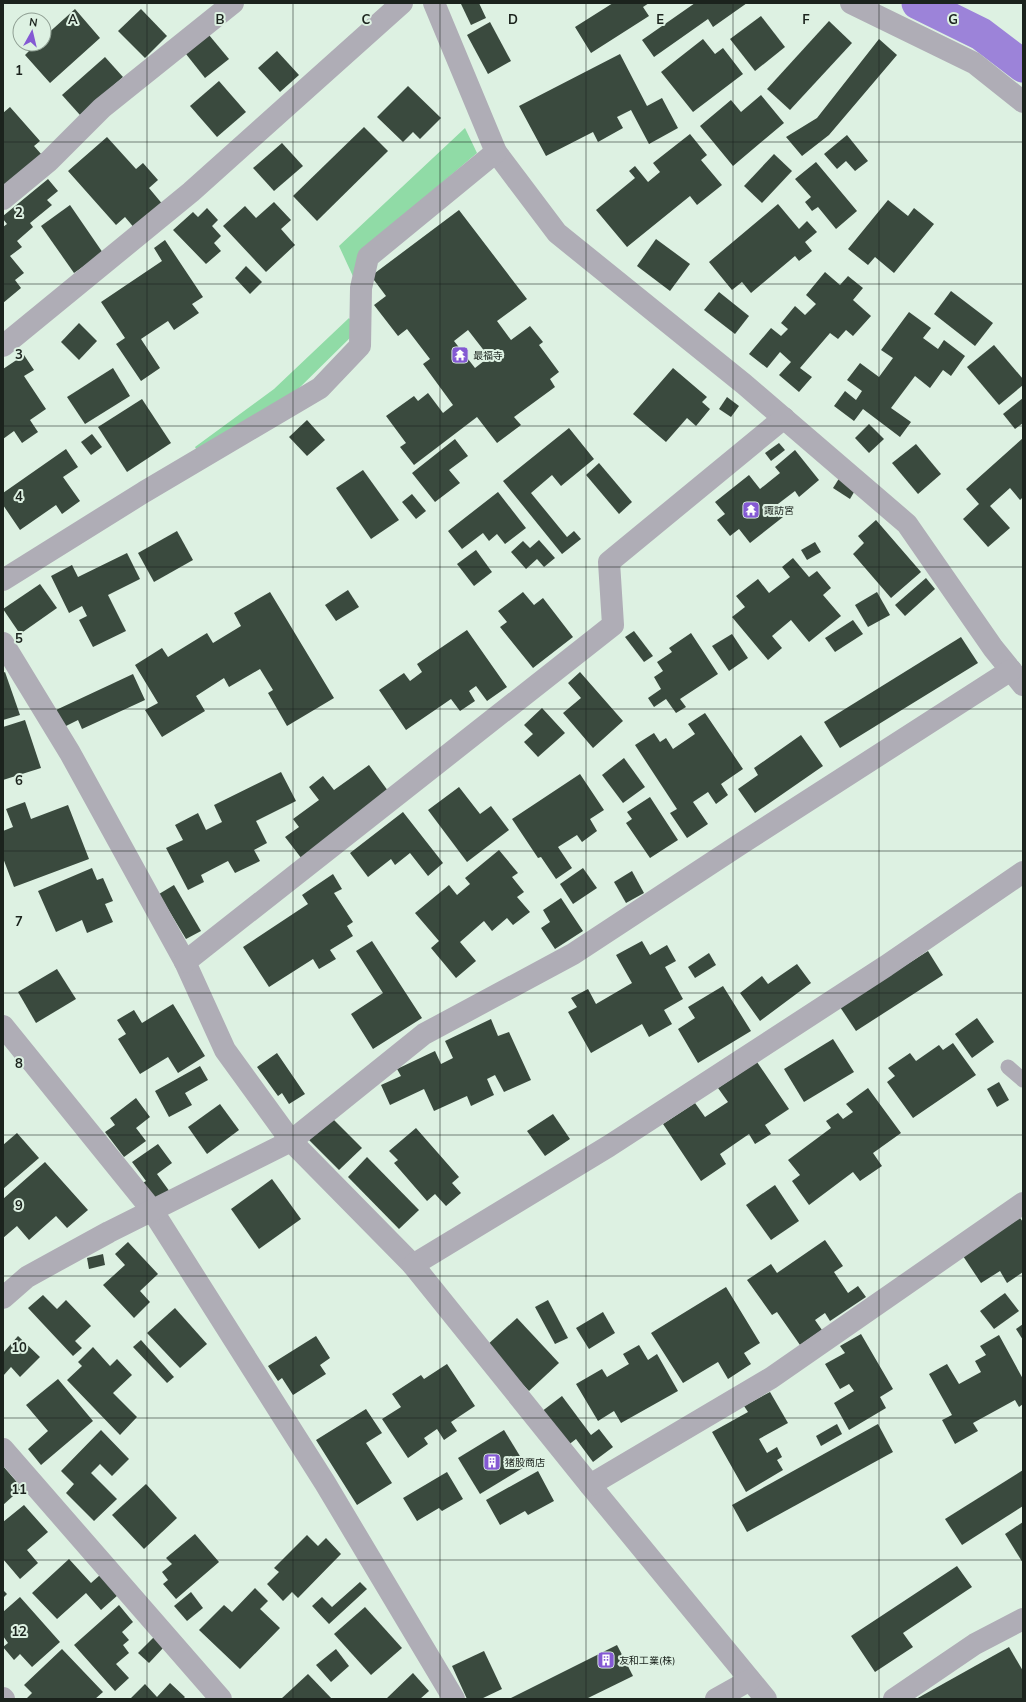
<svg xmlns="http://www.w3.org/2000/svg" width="1026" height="1702" viewBox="0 0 1026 1702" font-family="Mulish,'Noto Sans JP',sans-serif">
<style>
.green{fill:#90dba6}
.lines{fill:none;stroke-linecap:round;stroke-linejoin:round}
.canal{stroke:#9c83d9;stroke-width:33}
.building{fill:#3a4a3e;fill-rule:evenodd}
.service{stroke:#afadb6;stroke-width:15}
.minor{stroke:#afadb6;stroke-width:22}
.grid{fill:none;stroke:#1b231d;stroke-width:1;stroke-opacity:0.55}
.labels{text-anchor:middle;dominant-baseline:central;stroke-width:4;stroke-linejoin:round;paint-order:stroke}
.poi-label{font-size:10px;fill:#1b231d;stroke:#ddf1e2;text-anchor:start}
.grid-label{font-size:13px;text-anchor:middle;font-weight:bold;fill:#1b231d;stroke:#ddf1e2;stroke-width:4;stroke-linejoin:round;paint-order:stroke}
</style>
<rect width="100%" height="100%" fill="#ddf1e2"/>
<g class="green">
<polygon points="465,128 477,153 363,250 357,285 339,246"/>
<polygon points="349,318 358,330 287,400 202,460 195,447 274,389"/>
</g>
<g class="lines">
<polyline class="canal" points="918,3 981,34 1023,66"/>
</g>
<g class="building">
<polygon points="464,3 479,3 486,18 471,25 461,4"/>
<polygon points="613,3 649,3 643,7 649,16 591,53 575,27"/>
<polygon points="695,3 747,3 713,27 708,19 654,57 642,40"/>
<polygon points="75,9 100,38 50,83 25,55 36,44 44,44 44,37"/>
<polygon points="141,9 167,36 145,58 118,31"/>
<polygon points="761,16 785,47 755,71 730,39"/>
<polygon points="829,21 852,43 790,110 767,89"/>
<polygon points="490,22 511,61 488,74 467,35"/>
<polygon points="209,35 229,59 205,78 186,54"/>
<polygon points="703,39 715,54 723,48 743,74 693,112 661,72"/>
<polygon points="879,39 897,55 829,135 802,156 786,137 817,118"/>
<polygon points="277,51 299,75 280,92 258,68"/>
<polygon points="620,54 647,106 662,98 678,128 649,144 631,110 617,117 623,128 598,142 593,132 546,156 519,106"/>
<polygon points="105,57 123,77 80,115 62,95"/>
<polygon points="219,81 246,112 217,137 190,106"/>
<polygon points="408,86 441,118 420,139 413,132 403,142 377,117"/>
<polygon points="761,95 784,123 733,166 700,126 731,100 741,112"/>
<polygon points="10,107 40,141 34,146 42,155 3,188 3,113"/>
<polygon points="364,127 388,151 317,221 293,196"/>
<polygon points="690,134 707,155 701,160 722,185 697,205 690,196 627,247 596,210 635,178 629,171 635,166 648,182 660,172 653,163"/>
<polygon points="847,135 868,161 855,171 846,161 837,169 824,154"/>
<polygon points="107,137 136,169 143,163 158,180 149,188 164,206 136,230 125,217 116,225 68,171"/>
<polygon points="282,143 303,166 274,191 253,168"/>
<polygon points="774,154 792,171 762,203 744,186"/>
<polygon points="816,162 857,211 836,229 818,207 812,211 805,202 811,197 795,179"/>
<polygon points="48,179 58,191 47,200 52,205 30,223 33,227 17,241 22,247 10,256 24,273 15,280 21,288 3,303 3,227 7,224 3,219 3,216"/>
<polygon points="888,200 908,216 914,208 934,224 894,273 875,257 868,265 848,249"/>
<polygon points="274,202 291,220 281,229 295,245 266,272 223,226 245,206 256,218"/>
<polygon points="778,204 799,229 807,221 817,232 805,242 812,251 799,261 795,256 751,293 742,282 732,290 709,262"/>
<polygon points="70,205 103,253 74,273 41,226"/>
<polygon points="207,208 218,220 212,226 221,236 214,243 221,251 206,264 173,230 193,212 198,217"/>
<path d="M459,210L527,299L497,321L511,340L530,326L543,342L539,345L559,372L550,379L555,387L514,417L521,425L497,443L477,417L414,465L400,447L406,443L386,416L414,396L418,401L428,393L443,413L453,405L423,364L430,359L407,329L398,336L374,305L386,296L371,276ZM468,330L489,357L475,368L454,341Z"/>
<polygon points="656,239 690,264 670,291 637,266"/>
<polygon points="165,240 203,297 192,304 199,313 174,330 168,321 141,339 160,368 141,381 116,344 125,338 101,302 162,261 154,248"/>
<polygon points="246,266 262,282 250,294 235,278"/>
<polygon points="825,272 840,285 848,276 863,288 853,300 871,316 853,336 846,330 838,339 830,333 800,368 812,377 799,392 779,375 791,362 780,352 767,368 749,354 771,328 781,336 788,329 781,323 795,306 805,315 816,304 806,295"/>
<polygon points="951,291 993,323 975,346 934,314"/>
<polygon points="719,292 749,316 735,334 704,310"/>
<polygon points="909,312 931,328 923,338 938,349 944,340 965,356 951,376 943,370 930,388 915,376 891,408 911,422 900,437 863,409 854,421 834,406 845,391 856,400 862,391 847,380 860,363 879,377 893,358 881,350"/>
<polygon points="79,323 97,341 79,360 61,342"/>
<polygon points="994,345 1023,379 1023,385 999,405 967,367"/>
<polygon points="24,355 34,370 24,376 46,409 30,420 38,432 22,443 14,431 3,439 3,369"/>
<polygon points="113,368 130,396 85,424 67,397"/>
<polygon points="673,368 707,397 702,402 710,409 696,426 687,418 666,442 633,414"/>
<polygon points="727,397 739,406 731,417 719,409"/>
<polygon points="1023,398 1023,423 1015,429 1003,414"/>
<polygon points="142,399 171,443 127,472 98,427"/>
<polygon points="307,420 325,440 307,456 289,437"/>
<polygon points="869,424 884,439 869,453 855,438"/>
<polygon points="569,428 594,459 561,486 552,475 531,493 567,537 574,531 581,539 562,554 503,481"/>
<polygon points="92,434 102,447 91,455 81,442"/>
<polygon points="1023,438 1023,497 1020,500 1010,488 990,506 1010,528 988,547 963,519 979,504 966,489"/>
<polygon points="455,439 468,456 449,470 460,483 435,502 412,473"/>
<polygon points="779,443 785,450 771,461 765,453"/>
<polygon points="916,444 941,474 918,494 892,463"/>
<polygon points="66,449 78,467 63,477 80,501 62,514 56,505 20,530 3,505 3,493"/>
<polygon points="795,450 819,480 799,497 795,491 774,507 783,517 750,543 739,529 730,536 717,520 725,514 715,502 749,475 760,489 780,473 775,467"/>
<polygon points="599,463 632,502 619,514 586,475"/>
<polygon points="363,470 399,520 371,539 336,488"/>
<polygon points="840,477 857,487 850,499 833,488"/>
<polygon points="498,492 526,528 505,544 497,534 489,541 483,533 462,549 448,531"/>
<polygon points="412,494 426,511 416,519 402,502"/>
<polygon points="876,520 921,572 891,598 853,554 864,543 858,536"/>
<polygon points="177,531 193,560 154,582 138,553"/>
<polygon points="539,540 555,558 544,567 537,559 526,569 511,552 523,541 530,548"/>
<polygon points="815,542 821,552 807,560 801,550"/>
<polygon points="476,550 492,572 474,586 457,564"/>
<polygon points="127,553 140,579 108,595 126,631 93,647 79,620 87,616 82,606 69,613 51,576 72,565 78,577"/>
<polygon points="793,558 809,577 817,571 831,588 823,595 841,616 809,642 791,620 772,636 782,648 768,660 732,617 745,607 736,596 758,579 769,593 790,577 782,567"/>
<polygon points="926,578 935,589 905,616 895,605"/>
<polygon points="40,584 57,608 20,634 3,609"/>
<polygon points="348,590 359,607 336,621 325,605"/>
<polygon points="270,592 334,698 287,726 268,693 273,690 260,669 229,687 224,678 196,696 205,711 162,737 145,710 158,703 135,665 162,648 168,657 207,633 213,643 241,626 234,613"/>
<polygon points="523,592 534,605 543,598 573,637 533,668 500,627 507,622 498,611"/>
<polygon points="877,592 890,615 868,627 855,605"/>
<polygon points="853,620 863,634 835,652 825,638"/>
<polygon points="467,630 507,687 487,701 476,686 469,691 475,701 460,711 451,699 406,730 379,690 404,673 410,681 422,672 417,664"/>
<polygon points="634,631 653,656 644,662 625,637"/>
<polygon points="691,633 718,674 680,699 686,707 676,713 666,699 654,707 648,698 661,689 654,677 663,671 657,662 672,652 669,648"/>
<polygon points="732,634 748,658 729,671 712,646"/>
<polygon points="961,637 978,663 840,748 824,722"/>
<polygon points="5,672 20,715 3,720 3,673"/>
<polygon points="580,672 623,721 593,748 563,713 581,698 568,683"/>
<polygon points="133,674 145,700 82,729 78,720 64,727 56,710"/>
<polygon points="542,708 565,733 538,757 524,742 533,734 524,725"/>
<polygon points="705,713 743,769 721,784 728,795 716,804 708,792 693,802 708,824 687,838 670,813 677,809 635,745 654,733 660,742 666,738 673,749 695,734 688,724"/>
<polygon points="25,720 41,768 3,780 3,727"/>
<polygon points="801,735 823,766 755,813 738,789 758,775 754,768"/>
<polygon points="624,758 645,787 623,803 602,775"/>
<polygon points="369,765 391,795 302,859 285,837 299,827 293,819 319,800 309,787 323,776 334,790"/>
<polygon points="281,772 296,801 256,821 267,843 254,850 260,861 235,873 228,861 201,875 204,882 188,890 166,848 183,840 175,825 198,813 206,830 222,822 214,805"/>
<polygon points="580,774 604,810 590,819 597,831 582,842 577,835 558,847 572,868 556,879 541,857 538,858 512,819"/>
<polygon points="459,787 480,814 491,806 509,830 467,862 428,810"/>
<polygon points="650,797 678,840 650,858 626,823 632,819 627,812"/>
<polygon points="25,802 31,819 68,805 89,859 14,887 3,858 3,831 13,827 6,809"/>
<polygon points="403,812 443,863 428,876 410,853 395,865 391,859 368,877 350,853"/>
<polygon points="499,850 518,873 512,877 524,892 517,897 530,912 513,925 507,918 492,931 484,921 460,942 476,961 456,978 431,948 439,941 415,913 449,885 457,895 470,884 465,878"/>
<polygon points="92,868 97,880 103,878 113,901 105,904 113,922 87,933 82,920 56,932 38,891"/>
<polygon points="583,868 597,888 573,904 560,884"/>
<polygon points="632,871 644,893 626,903 614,882"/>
<polygon points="333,874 342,889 334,893 353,922 347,926 353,936 330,950 336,959 319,969 313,959 269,987 243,947 308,904 302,895"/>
<polygon points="174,885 201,931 186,939 159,894"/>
<polygon points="561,898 583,931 555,949 541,928 550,922 543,910"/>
<polygon points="372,941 422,1018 373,1049 351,1014 383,993 356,951"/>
<polygon points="642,941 650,955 667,945 676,961 665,967 683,999 664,1010 672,1024 649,1037 642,1024 591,1053 568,1012 577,1007 571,998 588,989 596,1004 632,983 616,955"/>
<polygon points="928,951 943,975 856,1031 840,1007"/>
<polygon points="709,953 716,965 695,978 688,967"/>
<polygon points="797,964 811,983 760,1021 740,993 762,976 768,984"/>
<polygon points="57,969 76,999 36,1023 18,992"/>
<polygon points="723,986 751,1031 698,1063 678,1029 695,1018 688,1007"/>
<polygon points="173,1004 205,1056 178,1073 168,1057 140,1074 118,1039 126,1034 117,1020 134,1010 142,1023"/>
<polygon points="977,1018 994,1042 972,1058 955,1034"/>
<polygon points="491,1019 498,1036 509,1032 531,1080 504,1092 495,1075 487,1079 494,1095 471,1106 467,1096 434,1111 424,1089 390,1105 381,1085 401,1076 397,1069 435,1051 441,1064 453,1058 445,1041"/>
<polygon points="833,1039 854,1072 804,1102 784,1069"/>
<polygon points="953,1043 976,1075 913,1118 887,1082 895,1076 888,1068 910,1053 916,1061 939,1045 943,1050"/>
<polygon points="277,1053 305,1094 289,1104 282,1093 278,1096 257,1067"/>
<polygon points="757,1062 789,1109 765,1125 771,1134 755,1144 749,1134 720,1154 726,1164 701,1181 663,1124 695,1103 705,1117 728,1102 718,1088"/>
<polygon points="200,1066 208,1080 185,1093 192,1105 169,1117 155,1091"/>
<polygon points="999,1082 1009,1100 997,1107 987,1089"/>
<polygon points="868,1088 901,1133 873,1153 882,1166 860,1181 853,1172 809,1205 792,1181 800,1175 788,1160 831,1128 826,1121 838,1113 843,1119 853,1112 846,1104"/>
<polygon points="136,1098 150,1117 136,1128 146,1141 124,1157 105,1132 115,1125 110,1118"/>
<polygon points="220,1104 239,1130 207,1154 188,1127"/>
<polygon points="553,1114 570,1139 545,1156 527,1131"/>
<polygon points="332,1118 362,1148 339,1170 309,1140"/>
<polygon points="416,1128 459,1177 452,1183 461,1193 446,1206 435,1194 427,1201 394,1163 398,1160 389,1151"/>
<polygon points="17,1133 39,1158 3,1189 3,1145"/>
<polygon points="158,1144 172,1163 157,1174 170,1192 153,1204 140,1185 146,1181 132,1162"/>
<polygon points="367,1157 419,1210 399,1229 348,1177"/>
<polygon points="45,1162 88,1210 67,1228 56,1216 29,1240 17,1226 3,1238 3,1199"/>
<polygon points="272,1179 301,1219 259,1249 231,1209"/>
<polygon points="775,1185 799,1221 771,1240 746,1205"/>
<polygon points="1020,1218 1023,1222 1023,1272 1007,1283 1000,1271 981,1283 963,1256"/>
<polygon points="825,1240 843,1266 834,1272 848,1293 858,1286 866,1297 830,1321 825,1313 815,1320 822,1330 800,1345 777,1312 772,1315 747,1280 771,1264 777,1273"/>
<polygon points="128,1242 158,1274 140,1291 150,1302 134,1318 103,1285 125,1265 115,1254"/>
<polygon points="103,1254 105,1265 89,1269 87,1258"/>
<polygon points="726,1287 760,1343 744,1353 751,1364 728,1379 718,1362 683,1383 651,1333"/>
<polygon points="1005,1293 1019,1311 994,1329 980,1311"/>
<polygon points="43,1295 57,1309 66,1300 91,1326 75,1341 82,1348 73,1356 28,1308"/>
<polygon points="548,1300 568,1338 555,1344 535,1307"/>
<polygon points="175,1308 207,1344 180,1368 147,1333"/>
<polygon points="603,1312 615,1333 589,1349 576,1328"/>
<polygon points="517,1318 559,1363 529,1391 486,1346"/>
<polygon points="1023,1324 1023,1340 1016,1329"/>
<polygon points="861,1334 893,1389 880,1397 886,1408 849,1430 834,1403 854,1391 849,1384 840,1389 825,1364 845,1353 840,1346"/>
<polygon points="999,1335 1023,1379 1023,1404 1019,1407 1015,1400 973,1423 978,1431 955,1444 942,1420 952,1415 929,1374 947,1364 959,1384 981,1372 975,1361 986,1355 980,1346"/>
<polygon points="18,1336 40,1357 20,1377 11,1367 3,1376 3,1353"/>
<polygon points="316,1336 330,1358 320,1365 326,1374 293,1395 282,1378 278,1381 268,1366"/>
<polygon points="141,1340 174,1377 167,1383 133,1347"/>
<polygon points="639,1345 648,1360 657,1354 678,1391 621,1423 614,1411 598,1421 576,1384 602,1369 607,1377 629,1364 623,1354"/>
<polygon points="93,1347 110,1366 117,1359 132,1375 113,1393 137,1417 120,1435 67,1380 82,1366 78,1362"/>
<polygon points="447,1364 475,1406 451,1422 457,1431 444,1440 437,1429 424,1438 428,1444 408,1458 382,1419 401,1407 392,1394 421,1375 424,1379"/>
<polygon points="58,1379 93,1421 41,1465 28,1449 48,1431 26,1405"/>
<polygon points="770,1392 788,1423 759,1439 767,1453 777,1447 782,1457 777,1460 783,1470 746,1492 712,1432 748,1412 744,1406"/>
<polygon points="562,1396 591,1435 599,1429 613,1447 593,1462 576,1439 567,1446 541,1412"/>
<polygon points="366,1409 382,1433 366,1443 392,1483 357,1505 316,1440"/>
<polygon points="837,1424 842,1434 821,1446 816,1436"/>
<polygon points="878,1424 893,1452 747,1532 732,1505"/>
<polygon points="101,1430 129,1459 112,1476 100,1464 91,1473 117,1499 94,1521 66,1493 74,1484 61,1471"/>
<polygon points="504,1430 526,1466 480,1494 458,1458"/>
<polygon points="3,1466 22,1488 3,1505"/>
<polygon points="1023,1470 1023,1506 962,1545 945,1519"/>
<polygon points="538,1471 554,1501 528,1515 525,1511 500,1525 486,1500"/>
<polygon points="447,1472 463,1499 442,1511 439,1508 417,1521 403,1498"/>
<polygon points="146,1484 177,1518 144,1549 112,1515"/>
<polygon points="24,1505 48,1532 27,1550 38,1563 20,1579 3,1559 3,1522"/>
<polygon points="1023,1522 1023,1563 1005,1534"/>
<polygon points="195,1534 219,1562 176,1599 163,1584 168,1580 162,1572 172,1564 166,1558"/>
<polygon points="307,1535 318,1546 326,1538 341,1554 298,1598 292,1592 283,1601 267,1584 279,1572 274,1568"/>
<polygon points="69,1559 91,1583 100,1575 118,1595 101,1610 86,1593 57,1619 32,1593"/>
<polygon points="957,1566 972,1587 903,1633 913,1647 875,1672 851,1636"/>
<polygon points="360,1582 367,1589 329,1624 312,1606 322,1597 332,1607"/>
<polygon points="255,1588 268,1601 260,1609 280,1628 240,1669 199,1630 224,1605 232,1612"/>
<polygon points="3,1590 7,1594 3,1598"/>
<polygon points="191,1592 203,1608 187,1621 174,1606"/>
<polygon points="20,1597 60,1642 32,1667 20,1654 14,1660 3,1647 8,1643 3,1636 3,1612"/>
<polygon points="119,1605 133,1622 122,1632 129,1640 123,1645 129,1653 116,1664 129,1678 115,1691 74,1645"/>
<polygon points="365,1607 402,1648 371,1675 334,1634"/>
<polygon points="154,1637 164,1647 149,1663 138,1653"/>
<polygon points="617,1645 633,1676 586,1699 509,1699"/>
<polygon points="1009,1647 1023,1671 1023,1699 916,1699"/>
<polygon points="62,1649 103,1692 95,1699 26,1699 32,1693 24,1685"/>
<polygon points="336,1649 349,1666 331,1682 316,1665"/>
<polygon points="484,1651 502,1689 481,1699 467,1699 452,1666"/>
<polygon points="413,1673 429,1691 420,1699 386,1699"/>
<polygon points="308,1674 332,1699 281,1699"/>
<polygon points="170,1683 185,1697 183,1699 130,1699 145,1684 157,1697"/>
</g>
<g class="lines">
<polyline class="service" points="1008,1067 1023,1080"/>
<g class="minor">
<polyline points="434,3 496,152 557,233 744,384 907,524 993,648 1023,685"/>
<polyline points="851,3 974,63 1023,102"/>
<polyline points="3,199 49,161 102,108 233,3"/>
<polyline points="3,346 191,192 402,3"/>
<polyline points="3,580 144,492 320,388 360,346 361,288 368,257 496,152"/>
<polyline points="3,643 70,753 185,962 225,1050 291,1141 413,1265 590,1485 766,1699"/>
<polyline points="185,962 613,625 609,562 784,418"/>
<polyline points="3,1026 152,1210 325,1483 454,1699"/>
<polyline points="413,1265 609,1146 886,966 1023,872"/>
<polyline points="3,1298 27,1277 109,1232 291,1141 424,1034 573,954 742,843 1011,670"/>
<polyline points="3,1449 221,1699"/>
<polyline points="590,1485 771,1378 1023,1203"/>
<polyline points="3,1698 4,1699"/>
<polyline points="716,1699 750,1680"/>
<polyline points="894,1699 975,1644 1023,1619"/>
</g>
</g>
<path class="grid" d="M147,3V1699M293,3V1699M440,3V1699M586,3V1699M733,3V1699M879,3V1699M3,142H1023M3,284H1023M3,426H1023M3,567H1023M3,709H1023M3,851H1023M3,993H1023M3,1135H1023M3,1276H1023M3,1418H1023M3,1560H1023"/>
<defs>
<g id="temple-square" transform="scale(0.9)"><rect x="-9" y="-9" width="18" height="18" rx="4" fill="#8459d3" stroke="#ddf1e2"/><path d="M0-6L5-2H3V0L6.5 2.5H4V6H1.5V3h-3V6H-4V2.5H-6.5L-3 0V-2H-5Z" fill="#fff"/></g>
<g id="building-square" transform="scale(0.9)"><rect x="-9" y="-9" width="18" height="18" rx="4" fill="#8459d3" stroke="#ddf1e2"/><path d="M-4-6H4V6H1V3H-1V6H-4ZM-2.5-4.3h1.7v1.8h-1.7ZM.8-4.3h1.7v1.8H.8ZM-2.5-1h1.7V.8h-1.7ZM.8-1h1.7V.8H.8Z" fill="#fff"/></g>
</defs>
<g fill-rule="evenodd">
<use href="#temple-square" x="460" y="355"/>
<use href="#temple-square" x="751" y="510"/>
<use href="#building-square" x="492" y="1462"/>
<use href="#building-square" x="606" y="1660"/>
</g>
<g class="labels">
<g class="poi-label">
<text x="473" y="355">最福寺</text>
<text x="764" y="510">諏訪宮</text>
<text x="505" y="1462">猪股商店</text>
<text x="619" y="1660">友和工業(株)</text>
</g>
</g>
<g class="grid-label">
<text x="73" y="24">A</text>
<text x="220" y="24">B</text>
<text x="366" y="24">C</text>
<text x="513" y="24">D</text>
<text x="660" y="24">E</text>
<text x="806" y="24">F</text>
<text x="953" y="24">G</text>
<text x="19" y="75">1</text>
<text x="19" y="217">2</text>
<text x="19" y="359">3</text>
<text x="19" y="501">4</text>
<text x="19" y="643">5</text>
<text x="19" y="785">6</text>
<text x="19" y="926">7</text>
<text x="19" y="1068">8</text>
<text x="19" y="1210">9</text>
<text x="19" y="1352">10</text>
<text x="19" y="1494">11</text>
<text x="19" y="1636">12</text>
</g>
<rect width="1026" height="1702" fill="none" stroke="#1b231d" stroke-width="8"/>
<g transform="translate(32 32) rotate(8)"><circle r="19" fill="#ddf1e2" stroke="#8f9f93"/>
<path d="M0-3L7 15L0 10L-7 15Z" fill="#8459d3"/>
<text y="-6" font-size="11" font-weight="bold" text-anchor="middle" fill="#1b231d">N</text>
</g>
</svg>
